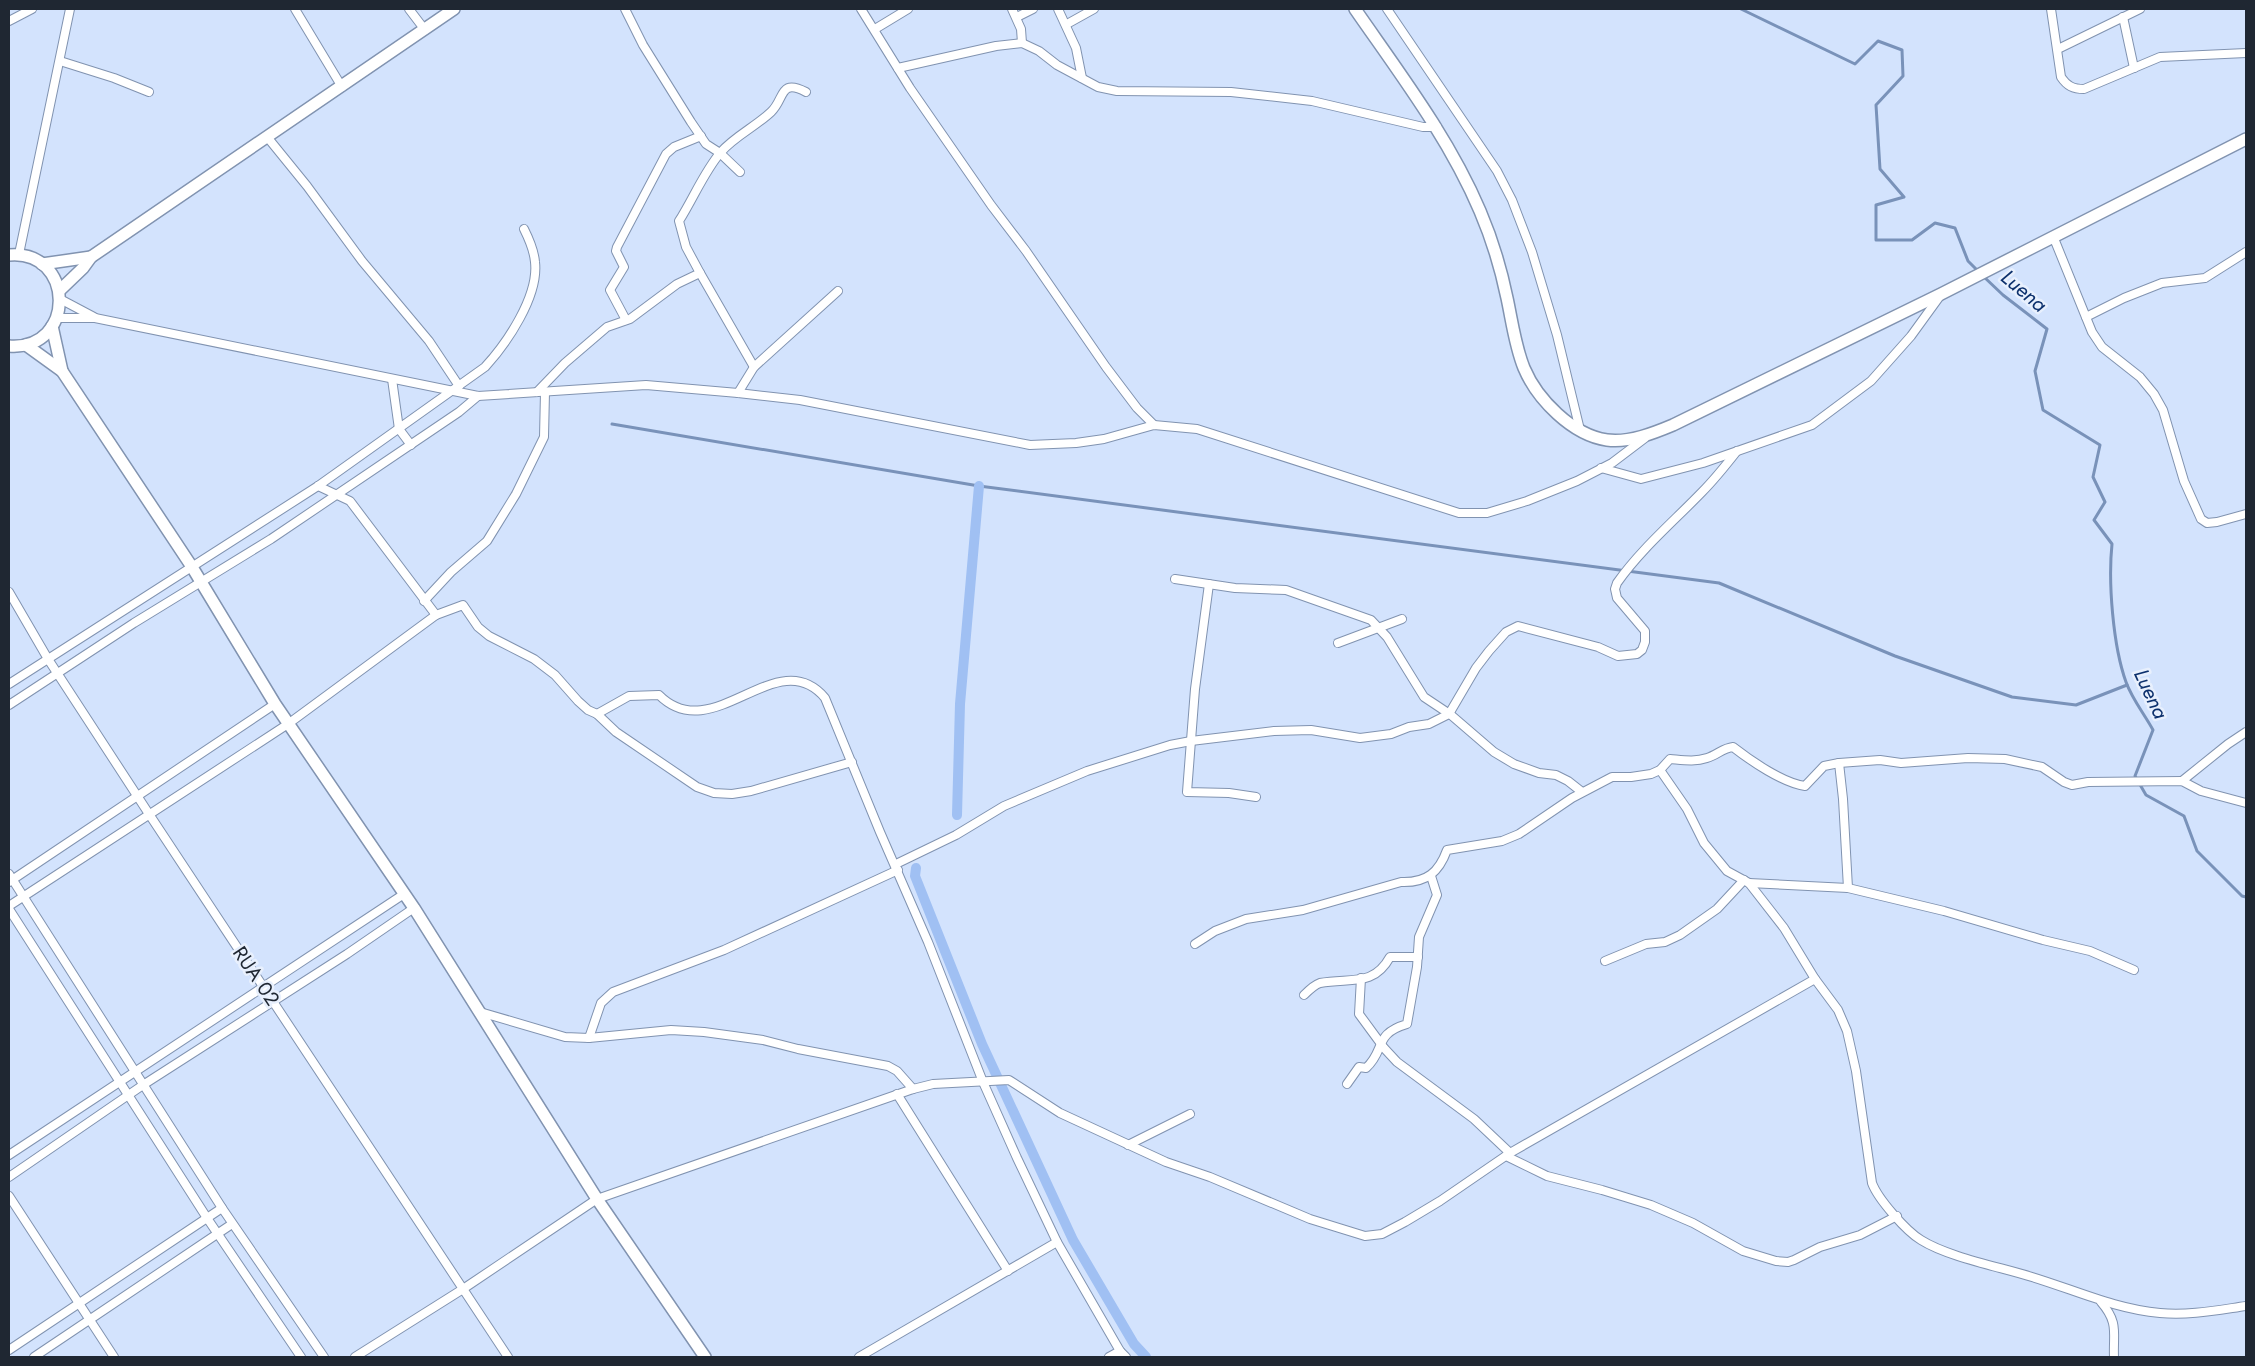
<svg xmlns="http://www.w3.org/2000/svg" width="2255" height="1366" viewBox="0 0 2255 1366" font-family="Jost,sans-serif">
<style>
.lines{fill:none;stroke-linecap:round;stroke-linejoin:round}
.stream{stroke:#7992b9;stroke-width:3}
.canal{stroke:#a0c0f3;stroke-width:10}
.street-casing{stroke:#8193b0;stroke-width:10}
.secondary-casing{stroke:#8193b0;stroke-width:14}
.street{stroke:#fff;stroke-width:8}
.secondary{stroke:#fff;stroke-width:11}
.labels{text-anchor:middle;dominant-baseline:central;stroke-width:5;stroke-linejoin:round;paint-order:stroke}
.street-label{font-size:20px;fill:#1f2732;stroke:#e8f0fd}
.water-label{font-size:21px;font-style:italic;fill:#0d316d;stroke:#e8f0fd}
</style>
<rect width="100%" height="100%" fill="#d3e3fd"/>
<g class="lines">
<g class="stream">
<polyline points="1741,9 1855,64 1878,41 1902,50 1903,76 1876,105 1880,169 1904,197 1876,205 1876,240 1912,240 1935,223 1955,228 1968,261 1979,272"/>
<path d="M1983,276L2003,295L2047,329L2035,371L2043,410L2100,445L2093,477L2105,502L2094,520L2112,544C2108,582 2113,646 2126,682C2132,699 2145,715 2153,730L2135,776L2146,795L2184,816L2197,851L2242,896L2246,897"/>
<polyline points="612,424 979,486 1719,583 1895,656 2012,697 2076,705 2127,685"/>
</g>
<g class="canal">
<polyline points="957,815 960,704 979,486"/>
<polyline points="916,868 915,876 982,1044 1073,1240 1134,1344 1146,1357"/>
</g>
<g class="street-casing">
<g id="street">
<polyline points="295,9 342,87"/>
<polyline points="409,9 425,30"/>
<polyline points="625,9 643,45 691,122 706,144 720,153 740,172"/>
<polyline points="861,9 910,88 991,205 1026,251 1106,367 1137,408 1154,425"/>
<polyline points="1012,9 1021,29 1022,43"/>
<polyline points="1058,9 1076,48 1082,78"/>
<polyline points="1387,9 1497,171 1512,200 1532,252 1557,335 1580,430"/>
<path d="M2051,9L2061,77C2067,86 2073,89 2084,89L2160,57L2246,53"/>
<polyline points="1017,17 1033,9"/>
<polyline points="2123,17 2134,68"/>
<polyline points="9,21 32,9"/>
<polyline points="1067,24 1094,9"/>
<polyline points="875,29 908,9"/>
<polyline points="2058,49 2140,9"/>
<polyline points="60,61 114,78 149,92"/>
<polyline points="898,68 996,46 1022,43 1039,51 1057,65 1098,87 1117,91 1231,92 1312,101 1423,127 1437,127"/>
<polyline points="268,138 307,186 362,261 429,341 459,386"/>
<polyline points="2053,236 2092,332 2102,347 2140,377 2154,394 2163,410 2184,481 2201,519 2207,523 2217,522 2246,514"/>
<polyline points="19,254 70,9"/>
<polyline points="700,273 754,367"/>
<polyline points="60,299 94,317"/>
<polyline points="2086,317 2124,298 2162,283 2205,278 2246,252"/>
<polyline points="57,318 95,318 478,396 646,385 738,393 800,400 1030,445 1076,443 1104,439 1154,425 1197,429 1459,513 1487,513 1527,501 1577,481 1612,463 1645,438"/>
<polyline points="626,320 610,290 624,267 616,251 617,247 666,154 674,147 701,136"/>
<polyline points="392,379 399,429 411,445"/>
<path d="M537,392L565,363L607,327L630,319L677,284L700,273L686,247L679,221C692,201 705,170 721,152C735,136 755,127 771,112C785,99 779,78 806,92"/>
<polyline points="738,393 754,367 838,291"/>
<polyline points="1601,468 1641,479 1703,463 1812,425 1871,381 1911,336 1940,296"/>
<polyline points="318,486 350,501 436,615"/>
<polyline points="1175,579 1235,588 1286,590 1371,620 1387,637 1424,697 1451,715 1494,752 1514,764 1539,773 1556,775 1568,781 1582,792"/>
<polyline points="1209,584 1195,689 1187,792 1229,793 1256,797"/>
<polyline points="9,592 48,659 149,814 508,1357"/>
<polyline points="424,601 451,572 487,541 516,494 544,437 545,392"/>
<polyline points="1338,643 1402,619"/>
<path d="M9,684L318,486L485,367C507,343 539,296 535,262C534,250 529,239 524,229"/>
<polyline points="9,705 134,623 271,539 459,412 478,396"/>
<path d="M597,714L629,696L659,695C713,749 777,641 825,698L880,832L928,942L983,1082L1017,1158L1057,1242L1120,1351L1126,1357"/>
<polyline points="1839,763 1843,799 1848,888"/>
<path d="M1660,770L1687,809L1704,843L1727,871L1749,883L1784,928L1815,979L1838,1010L1847,1031L1856,1071L1872,1183C1878,1199 1906,1231 1921,1240C1948,1257 2000,1267 2032,1277C2075,1290 2115,1309 2160,1313C2188,1316 2218,1310 2246,1306"/>
<polyline points="2182,781 2228,744 2246,732"/>
<path d="M896,864L956,835L1004,806L1087,771L1170,745L1191,741L1274,731L1311,730L1360,738L1391,734L1409,727L1429,724L1449,714L1476,668L1489,651L1506,632L1518,626L1598,647L1618,656L1637,654L1642,650L1645,642V631L1617,598L1615,589L1617,583C1641,549 1673,522 1702,492C1715,479 1726,465 1737,451"/>
<polyline points="9,874 222,1208 324,1357"/>
<polyline points="9,882 275,704"/>
<polyline points="1749,883 1848,888 1944,911 2043,940 2090,951 2134,970"/>
<polyline points="9,906 288,724 436,615 463,605 478,627 489,636 534,659 555,675 578,701 588,710 597,714 616,732 697,787 714,793 732,794 751,791 852,762"/>
<polyline points="9,909 207,1218 301,1357"/>
<path d="M1195,944L1215,931L1246,919L1303,910L1401,882C1427,883 1439,872 1447,850L1502,841L1519,834L1572,798L1612,777H1631L1651,774L1660,770L1670,759C1683,760 1695,762 1707,758C1717,755 1723,748 1733,747C1751,761 1783,783 1805,786L1824,766L1839,763L1880,760L1901,763L1968,758L2005,759L2042,767L2064,782L2072,785L2088,782L2182,781L2201,791L2246,803"/>
<polyline points="1605,961 1646,944 1665,942 1680,935 1717,909 1744,880"/>
<polyline points="1361,978 1359,1014 1384,1048 1397,1062 1474,1119 1510,1153"/>
<path d="M1304,995C1308,991 1314,985 1320,983C1349,977 1373,988 1390,957H1418"/>
<polyline points="480,1012 565,1037 589,1038 601,1003 613,992 724,950 898,870"/>
<polyline points="589,1038 671,1030 704,1032 763,1040 798,1049 888,1066 897,1071 913,1089"/>
<path d="M1347,1084L1359,1067L1366,1068C1386,1050 1373,1034 1407,1024L1417,967L1419,937L1437,895L1431,876"/>
<polyline points="897,1094 1008,1271"/>
<polyline points="1128,1145 1190,1114"/>
<polyline points="9,1155 404,894"/>
<polyline points="1506,1156 1547,1176 1602,1190 1651,1205 1693,1223 1743,1251 1776,1261 1788,1262 1794,1260 1820,1247 1860,1235 1897,1216"/>
<polyline points="9,1177 143,1085 347,954 414,908"/>
<polyline points="9,1196 114,1357"/>
<path d="M2101,1302C2119,1323 2113,1332 2114,1357"/>
<polyline points="9,1350 222,1208"/>
<polyline points="34,1357 232,1224"/>
<polyline points="355,1357 463,1289 597,1199 913,1089 933,1084 1009,1080 1060,1113 1166,1162 1210,1177 1310,1219 1365,1236 1382,1234 1405,1222 1440,1201 1510,1153 1815,979"/>
<polyline points="859,1357 1057,1242"/>
<polyline points="1109,1357 1120,1351"/>
</g>
</g>
<g class="secondary-casing">
<g id="secondary">
<path d="M1355,9C1400,74 1449,138 1480,211C1492,239 1501,269 1507,298C1512,321 1515,346 1524,368C1537,399 1572,435 1607,440C1629,443 1654,433 1673,425L1941,294L2246,139"/>
<path d="M9,255C75,249 77,351 9,346"/>
<polyline points="42,264 91,257"/>
<polyline points="59,291 83,268 91,257 454,9"/>
<polyline points="52,326 62,371"/>
<polyline points="26,345 62,371 192,567 275,704 414,908 597,1199 705,1357"/>
</g>
</g>
<use href="#street" class="street"/>
<use href="#secondary" class="secondary"/>
</g>
<g class="labels">
<g class="street-label">
<text transform="translate(256 976) rotate(56)">RUA 02</text>
</g>
<g class="water-label">
<text transform="translate(2024 291) rotate(40)">Luena</text>
<text transform="translate(2151 694) rotate(65)">Luena</text>
</g>
</g>
<rect width="2255" height="1366" fill="none" stroke="#1f2732" stroke-width="20"/>
</svg>
